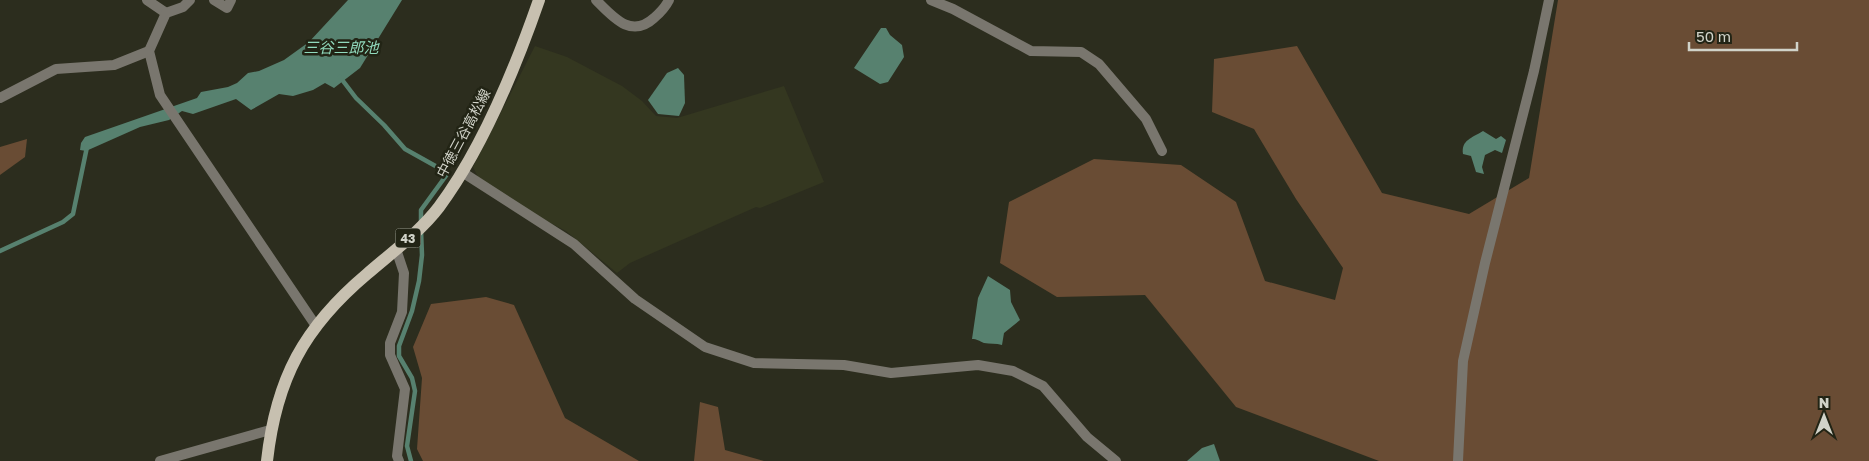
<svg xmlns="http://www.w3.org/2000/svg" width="1869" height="461" viewBox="0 0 1869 461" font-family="'Golos Text','Noto Sans JP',sans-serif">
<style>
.built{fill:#343720}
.forest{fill:#694c34}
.water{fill:#57816f}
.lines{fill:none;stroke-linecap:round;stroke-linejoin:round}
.stream{stroke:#57816f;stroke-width:4.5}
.street{stroke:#79766e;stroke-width:10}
.primary{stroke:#c7c0b0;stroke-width:12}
.labels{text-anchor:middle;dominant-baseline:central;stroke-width:5;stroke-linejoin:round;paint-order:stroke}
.shield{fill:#222415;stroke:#9c9e93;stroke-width:1}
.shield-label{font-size:12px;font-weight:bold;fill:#d1d3c9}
.street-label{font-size:14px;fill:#d1d3c9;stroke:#222415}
.water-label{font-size:15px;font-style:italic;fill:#91dabd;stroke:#222415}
</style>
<rect width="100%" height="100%" fill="#2c2d1e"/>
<polygon class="built" points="535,46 567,57 622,86 642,101 656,116 677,118 784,86 824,182 760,208 756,207 630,263 617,273 566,231 529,212 479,179 473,167"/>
<g class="forest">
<polygon points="1558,0 1869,0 1869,461 1379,461 1236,407 1145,295 1057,297 1000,263 1009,202 1094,159 1181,165 1236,202 1265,281 1335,300 1343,268 1296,199 1254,129 1212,112 1214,59 1297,46 1382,193 1469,214 1529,178"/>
<polygon points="27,139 25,157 0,175 0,147"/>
<polygon points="486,297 514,305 565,418 639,461 423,461 417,449 422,378 413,347 431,304"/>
<polygon points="700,402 718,407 725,450 764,461 694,461"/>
</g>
<g class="water">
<polygon points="348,0 402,0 360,68 334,88 325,83 313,90 293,96 279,94 251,110 236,99 193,114 182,111 169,120 140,127 86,151 80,150 81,143 85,137 197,98 201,92 228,87 237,83 248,73 259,71 284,60 309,42"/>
<polygon points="881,28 886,28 890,35 902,45 904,57 888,82 880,84 854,68"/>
<polygon points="678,68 684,75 685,103 679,116 658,114 648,100 667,73"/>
<path d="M1483,131L1496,139L1501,136L1506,140L1502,153L1495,150L1485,155L1482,167L1484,174L1476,172L1471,156L1463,154C1461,140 1472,138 1483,131Z"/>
<path d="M988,276L1010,290L1011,302L1020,320L1004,333L1002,345C996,343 990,344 984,343C979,341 977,339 972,339L978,298Z"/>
<polygon points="1214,444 1220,461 1187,461 1202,448"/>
</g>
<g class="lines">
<g class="stream">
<polyline points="340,77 356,98 384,125 405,149 448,173 421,210 421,222"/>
<polyline points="0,251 63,222 73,214 87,147"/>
<polyline points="411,461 407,446 415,391 412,378 399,356 399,346 412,311 419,281 422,255 421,230"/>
</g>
<g class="street">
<polyline points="147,0 166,13"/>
<polyline points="190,0 183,7 166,13 149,51 160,95 316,326"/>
<polyline points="214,0 227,8 231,0"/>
<path d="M596,0C613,17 631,39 654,18C661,12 665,8 669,0"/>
<polyline points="931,0 953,9 1031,51 1081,52 1099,64 1146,119 1162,151"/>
<polyline points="0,98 56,69 114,65 149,51"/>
<polyline points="462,172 574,244 635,299 705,347 754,363 844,365 891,373 978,365 1013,371 1043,386 1087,437 1116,461"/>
<polyline points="396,249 404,273 402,312 390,343 390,355 405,389 397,456 399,461"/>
<polyline points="160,461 270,430"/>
<polyline points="1458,461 1463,361 1485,263 1534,71 1549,0"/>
</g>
<path class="primary" d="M267,461C276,379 304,327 367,274C391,253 420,232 439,207C483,148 515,69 539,0"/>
</g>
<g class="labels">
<rect class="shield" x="395.5" y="228.5" width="25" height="19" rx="4"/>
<g class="shield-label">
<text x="408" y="238">43</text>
</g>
<g class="street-label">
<text transform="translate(463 133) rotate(-62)">中徳三谷高松線</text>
</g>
<g class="water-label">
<text x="341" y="47">三谷三郎池</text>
</g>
</g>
<g transform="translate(1824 416)" stroke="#222415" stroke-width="4" paint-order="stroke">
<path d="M0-4L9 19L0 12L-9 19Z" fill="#d1d3c9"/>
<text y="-8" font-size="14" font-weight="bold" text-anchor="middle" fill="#d1d3c9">N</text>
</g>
<path d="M1689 42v8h108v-8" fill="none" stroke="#d1d3c9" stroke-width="2.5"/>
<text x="1696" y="42" font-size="15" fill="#d1d3c9" stroke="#222415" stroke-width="4" paint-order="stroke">50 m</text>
</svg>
